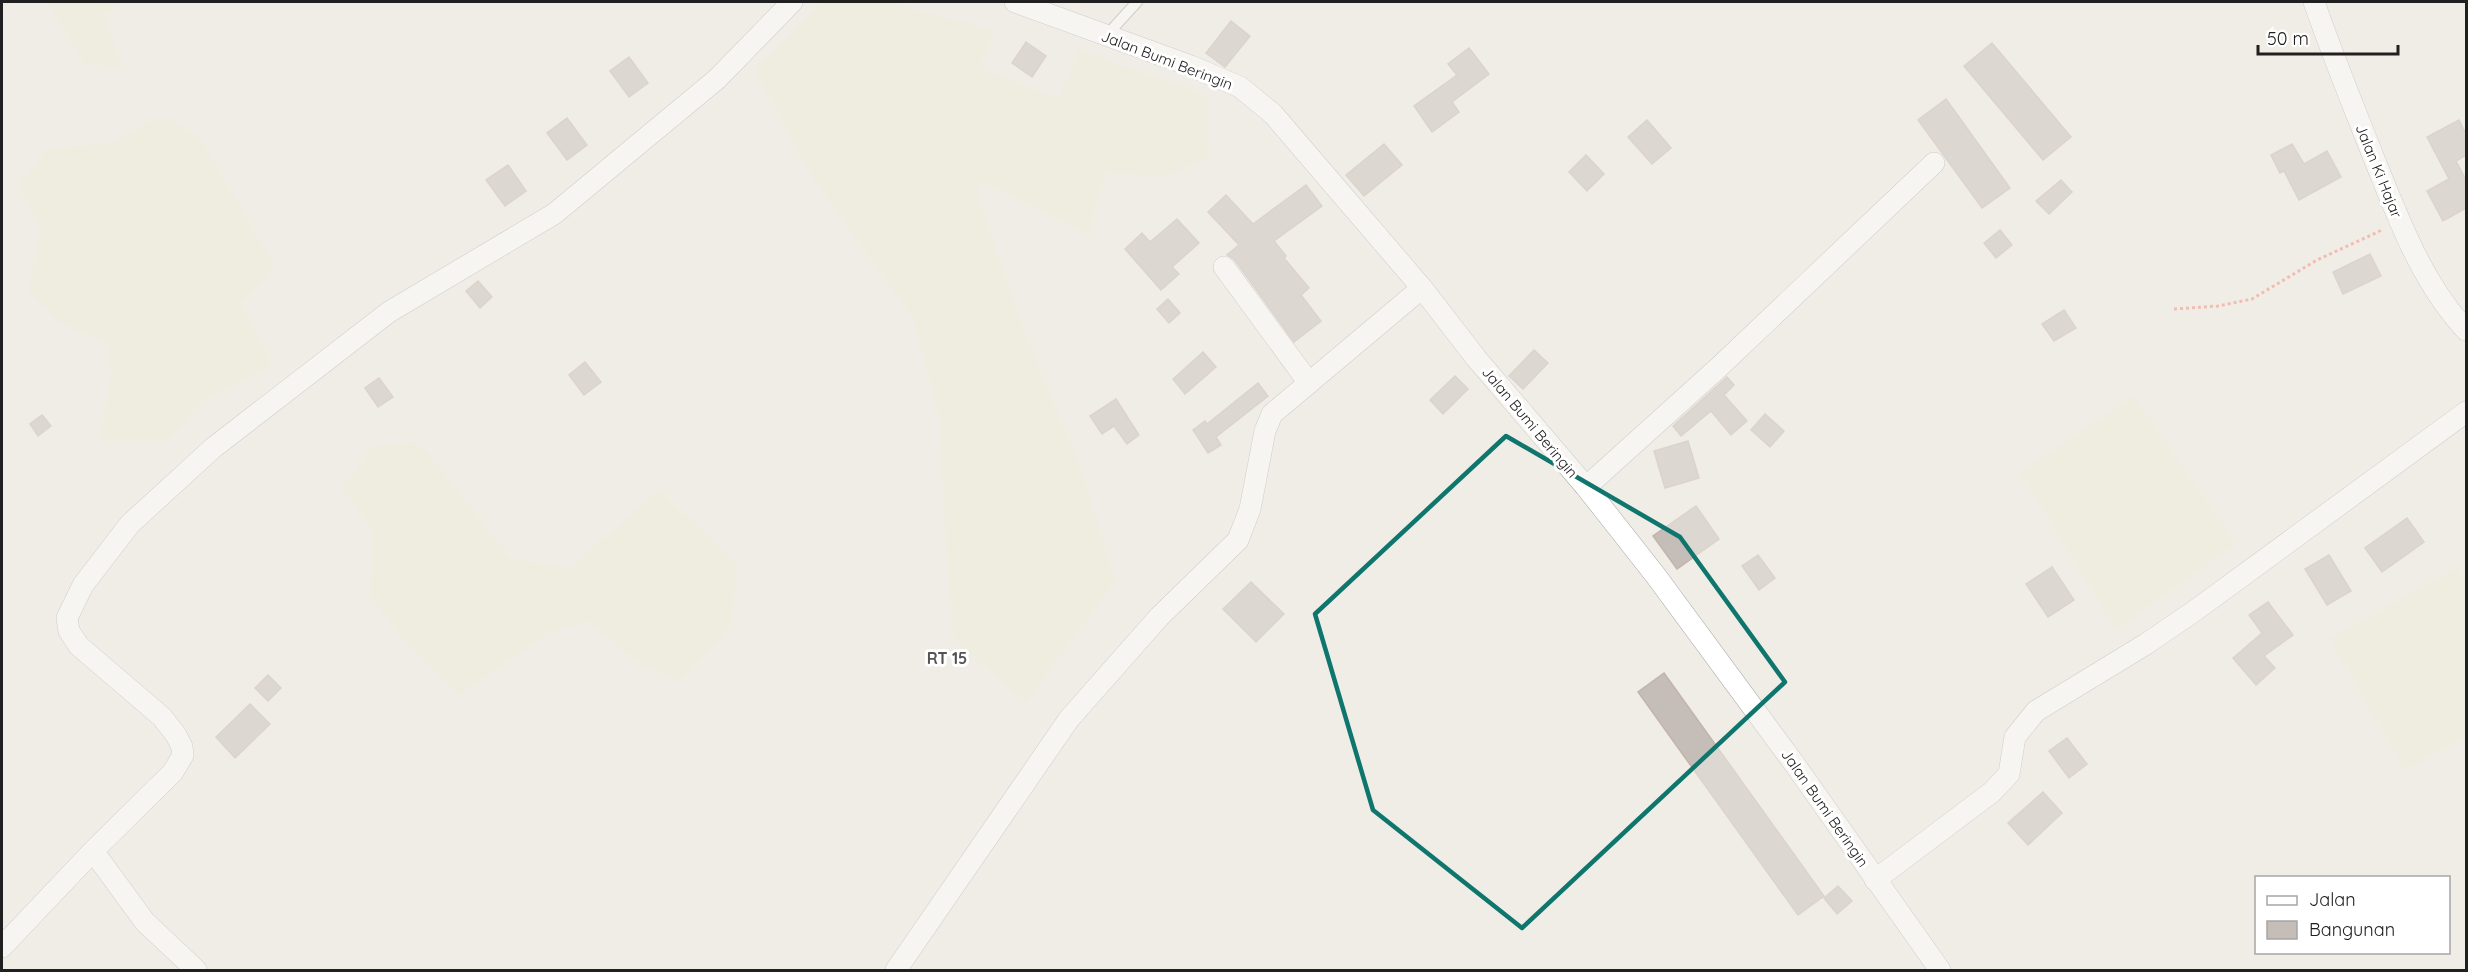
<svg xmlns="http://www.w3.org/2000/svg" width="2468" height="972" viewBox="0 0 2468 972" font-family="Quicksand,sans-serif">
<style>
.farmland{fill:#eceed4}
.building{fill:#c5bdb7;stroke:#c2b4aa;stroke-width:1.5}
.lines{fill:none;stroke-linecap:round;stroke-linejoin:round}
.lane-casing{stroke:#a7a7a7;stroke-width:12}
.street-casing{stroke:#a7a7a7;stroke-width:22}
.path{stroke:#f48274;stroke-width:3;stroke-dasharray:3 3;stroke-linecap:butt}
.lane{stroke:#fff;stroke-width:10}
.street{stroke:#fff;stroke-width:21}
.marked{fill:none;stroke:#0f766e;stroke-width:4.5;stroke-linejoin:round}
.labels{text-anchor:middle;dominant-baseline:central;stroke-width:6;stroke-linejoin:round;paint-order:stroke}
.street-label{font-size:15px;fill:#202020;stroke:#fff}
.neighbourhood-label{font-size:16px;font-weight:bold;fill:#535353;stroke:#fff}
</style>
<rect width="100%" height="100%" fill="#f0ede7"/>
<g class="farmland">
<polygon points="48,2 121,2 104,15 122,67 84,64"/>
<polygon points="823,2 888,2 995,31 979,67 1059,100 1079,50 1207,96 1209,156 1167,176 1105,173 1088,235 983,182 976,191 1025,334 1079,463 1115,581 1026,703 954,639 948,575 939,415 913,318 813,178 755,71"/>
<polygon points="150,121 174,121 201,140 275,266 242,304 272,365 202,402 168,441 99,440 112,372 107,343 61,323 28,292 41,230 18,185 49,148 112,144"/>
<polygon points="2134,396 2236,544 2116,629 2020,472"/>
<polygon points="414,442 426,451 510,558 569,569 659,490 737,565 732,625 681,681 642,665 588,621 548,633 460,695 409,645 370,598 372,528 342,488 374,446"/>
<polygon points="2458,567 2466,579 2466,736 2405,770 2330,639"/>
</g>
<g class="building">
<polygon points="1231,21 1250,36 1225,67 1206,53"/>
<polygon points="1026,42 1046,56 1032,77 1012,63"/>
<polygon points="1992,43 2071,137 2043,160 1964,66"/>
<polygon points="1469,48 1489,74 1452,102 1459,112 1432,132 1414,106 1457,75 1448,64"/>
<polygon points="629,57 648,83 629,97 610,71"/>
<polygon points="1946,99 2010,188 1982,208 1918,120"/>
<polygon points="567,118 587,145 567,160 547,133"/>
<polygon points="1647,120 1671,148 1652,164 1628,137"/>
<polygon points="2459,120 2466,134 2466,155 2456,161 2466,180 2466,208 2443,221 2427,191 2449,179 2427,137"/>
<polygon points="1384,144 1402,165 1364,196 1346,175"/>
<polygon points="2292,144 2304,164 2327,151 2341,177 2299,200 2284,171 2280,173 2271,155"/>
<polygon points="1586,155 1604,174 1587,191 1569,172"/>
<polygon points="508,165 526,191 505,206 486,180"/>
<polygon points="2061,180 2072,192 2049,214 2036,201"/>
<polygon points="1306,185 1322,206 1274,241 1286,256 1284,258 1309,288 1301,295 1321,321 1294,342 1234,259 1227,255 1239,245 1208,212 1226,195 1253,224"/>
<polygon points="1177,219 1199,243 1172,267 1179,274 1161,290 1125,249 1142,233 1150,242"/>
<polygon points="2000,230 2012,245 1996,258 1984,243"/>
<polygon points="2370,254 2381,276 2343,294 2333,272"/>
<polygon points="478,281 492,297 480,308 466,291"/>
<polygon points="1168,299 1180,313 1169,323 1157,309"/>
<polygon points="2064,310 2076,328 2054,341 2042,324"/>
<polygon points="1534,350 1548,363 1523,389 1509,376"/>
<polygon points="1203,352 1216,367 1185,394 1173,379"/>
<polygon points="585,362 601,382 584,395 569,375"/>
<polygon points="1455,376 1468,389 1443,414 1430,400"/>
<polygon points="1727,377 1734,385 1724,395 1747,421 1731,435 1711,411 1681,436 1673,426"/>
<polygon points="379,378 393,397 378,407 365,388"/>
<polygon points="1258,383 1268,396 1216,437 1221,445 1208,453 1193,430 1205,421 1207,424"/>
<polygon points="1116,399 1139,435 1127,444 1114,426 1102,434 1090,416"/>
<polygon points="1765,414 1784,431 1770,447 1751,430"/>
<polygon points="42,415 51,426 38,436 30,424"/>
<polygon points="1688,441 1699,478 1665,488 1654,451"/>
<polygon points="1696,506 1719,539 1677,569 1653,536"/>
<polygon points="2407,518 2424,542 2382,572 2365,548"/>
<polygon points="1758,555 1775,578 1759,590 1742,566"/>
<polygon points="2329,555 2351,591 2327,605 2305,569"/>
<polygon points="2052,567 2074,600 2048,617 2026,584"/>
<polygon points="1251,582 1284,614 1256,642 1223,609"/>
<polygon points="2268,602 2293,635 2264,656 2275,668 2256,685 2233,658 2262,633 2249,615"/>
<polygon points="1664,673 1824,896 1798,915 1638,692"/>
<polygon points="268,675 281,688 268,701 255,688"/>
<polygon points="250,704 270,724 235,758 216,737"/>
<polygon points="2067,738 2087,764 2069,778 2049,751"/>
<polygon points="2043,792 2062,813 2028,845 2008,823"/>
<polygon points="1838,886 1852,901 1837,914 1824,898"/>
</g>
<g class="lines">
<g class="lane-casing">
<polyline id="lane" points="1106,36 1137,2"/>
</g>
<g class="street-casing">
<g id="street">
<polyline points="1015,2 1191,66 1240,87 1273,114 1422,288 1476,358 1586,487 1656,576 1793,762 1940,970"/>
<path d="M2314,2C2332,54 2353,105 2373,156C2398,217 2421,282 2466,330"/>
<polyline points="1224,267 1309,383"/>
<polyline points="1586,487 1718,368 1934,163"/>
<polyline points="93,851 145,922 196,970"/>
<polyline points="1875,880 1992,792 2009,774 2015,737 2036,711 2146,644 2193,612 2466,412"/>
<polyline points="2,947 93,851 173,772 183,755 182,747 176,735 162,717 79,646 69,631 67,618 83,585 130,524 213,448 389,312 554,214 717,79 792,2"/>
<polyline points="896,970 1069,719 1159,617 1238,540 1250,509 1265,431 1272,414 1422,288"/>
</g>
</g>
<polyline class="path" points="2174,309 2218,306 2252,299 2317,260 2382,230"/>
<use href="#lane" class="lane"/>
<use href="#street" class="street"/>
</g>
<path d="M0 0H2468V972H0ZM1506,436L1680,537L1785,682L1522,928L1373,810L1315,614Z" fill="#f0ede7" fill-opacity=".55" fill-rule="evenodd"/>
<path class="marked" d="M1506,436L1680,537L1785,682L1522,928L1373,810L1315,614Z"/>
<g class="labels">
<g class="street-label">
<text transform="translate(1167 60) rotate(21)">Jalan Bumi Beringin</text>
<text transform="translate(2379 171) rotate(68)">Jalan Ki Hajar</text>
<text transform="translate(1530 422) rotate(50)">Jalan Bumi Beringin</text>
<text transform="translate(1825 808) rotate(55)">Jalan Bumi Beringin</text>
</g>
<g class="neighbourhood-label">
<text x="947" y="658">RT 15</text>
</g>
</g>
<rect width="2468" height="972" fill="none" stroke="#202020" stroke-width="6"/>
<rect x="2255" y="876" width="195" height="78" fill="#ffffff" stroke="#a6a6a6" stroke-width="1.5"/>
<rect x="2267" y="896" width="30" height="9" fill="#ffffff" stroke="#a6a6a6" stroke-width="1.5"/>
<text x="2309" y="906" font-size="18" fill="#202020">Jalan</text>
<rect x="2267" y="921" width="30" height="18" fill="#c5bdb7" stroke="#a6a6a6" stroke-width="1.5"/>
<text x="2309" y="936" font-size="18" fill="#202020">Bangunan</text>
<path d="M2258 45v9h140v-9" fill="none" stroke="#202020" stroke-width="3"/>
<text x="2267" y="45" font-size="18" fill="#202020" stroke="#ffffff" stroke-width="4.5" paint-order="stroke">50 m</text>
</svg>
